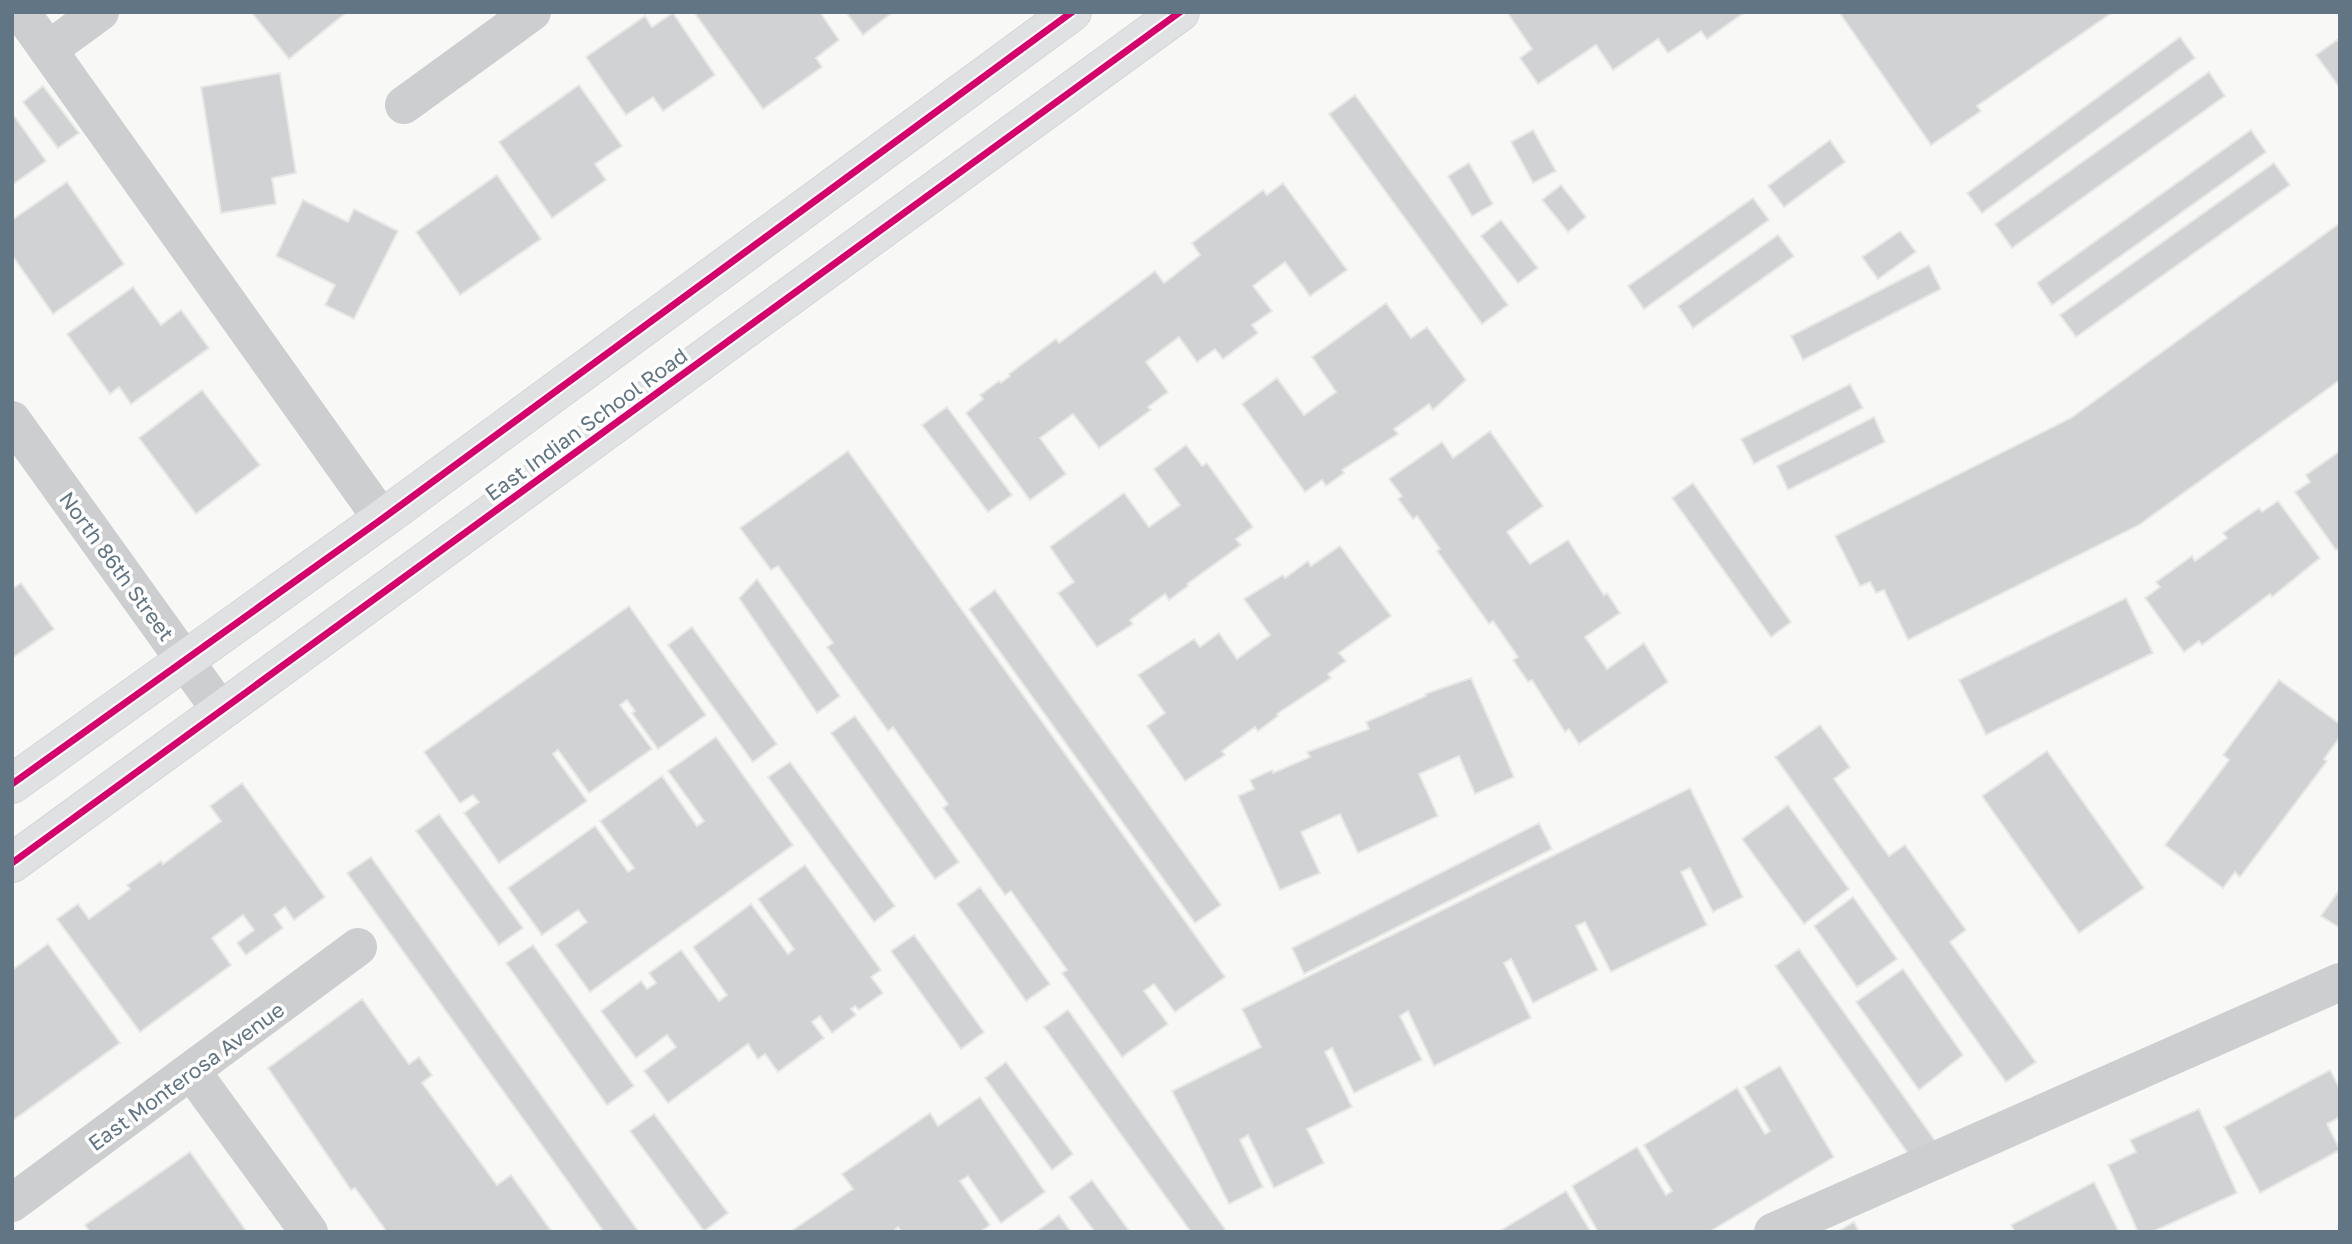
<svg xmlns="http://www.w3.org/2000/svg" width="2352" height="1244" viewBox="0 0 2352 1244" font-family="'Golos Text',sans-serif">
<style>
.building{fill:#d0d2d3;stroke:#e8e8e7;stroke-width:2}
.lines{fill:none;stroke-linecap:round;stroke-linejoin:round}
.major-casing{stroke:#d5d6d7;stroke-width:40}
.minor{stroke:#cdcecf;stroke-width:38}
.major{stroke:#e0e1e2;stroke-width:38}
.cycleway-casing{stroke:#fff;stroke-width:11}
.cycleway{stroke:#d6006c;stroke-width:7}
.labels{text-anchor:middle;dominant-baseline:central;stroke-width:7;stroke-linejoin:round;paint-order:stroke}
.street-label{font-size:21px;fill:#627584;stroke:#fff}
</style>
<rect width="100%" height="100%" fill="#f8f8f7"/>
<g class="building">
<polygon points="251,12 347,12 289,59"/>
<polygon points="694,12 820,12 839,40 816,58 822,67 763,109"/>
<polygon points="846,12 893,12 863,35"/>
<polygon points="1507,12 1745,12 1707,39 1701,31 1668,53 1658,39 1613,70 1596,45 1538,84 1520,58 1532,49"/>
<polygon points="1839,12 2113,12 1977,106 1981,111 1931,145"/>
<polygon points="673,13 715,75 663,111 653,97 626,115 586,57 645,16 652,27"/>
<polygon points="2180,37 2195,58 1982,213 1967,193"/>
<polygon points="2337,40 2340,44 2340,88 2316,55"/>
<polygon points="2209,72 2225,96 2012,248 1995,224"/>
<polygon points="280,73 296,173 272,178 276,204 221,213 201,87"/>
<polygon points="579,85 622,146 595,164 606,180 552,218 499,142"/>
<polygon points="43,86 79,133 58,148 23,102"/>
<polygon points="1355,95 1508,305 1482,324 1329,114"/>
<polygon points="12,113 46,161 12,185"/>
<polygon points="1533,130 1556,171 1533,183 1511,142"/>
<polygon points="2251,130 2266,152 2052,305 2037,283"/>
<polygon points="1830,140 1845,162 1784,207 1768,186"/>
<polygon points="1469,163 1493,204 1472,216 1448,176"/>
<polygon points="2274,163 2290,185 2076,337 2060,315"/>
<polygon points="497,175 541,239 460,295 416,232"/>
<polygon points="67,182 124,264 53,314 12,255 12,220"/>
<polygon points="1283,183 1347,270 1310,296 1285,262 1253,286 1272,311 1252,325 1258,333 1223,359 1215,349 1197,362 1179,337 1146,362 1168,392 1148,407 1151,410 1099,448 1073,414 1040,438 1066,474 1030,500 966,413 983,399 980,395 999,381 1001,383 1010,376 1009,374 1056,339 1059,343 1155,271 1164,283 1200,255 1192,243 1263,190 1267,195"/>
<polygon points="1561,185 1586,217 1568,232 1542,200"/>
<polygon points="1753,198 1769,220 1644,309 1628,286"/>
<polygon points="303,200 348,222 354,209 398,231 354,319 325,305 335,285 276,256"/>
<polygon points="1501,220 1538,268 1518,283 1481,236"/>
<polygon points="2340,223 2340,380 2139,525 1908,640 1884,590 1876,593 1870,582 1860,586 1835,536 2071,418"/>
<polygon points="1900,231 1916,252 1878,279 1862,257"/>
<polygon points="1778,235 1794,256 1693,328 1678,306"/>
<polygon points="1929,265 1941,289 1803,360 1791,336"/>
<polygon points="133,287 161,325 181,310 209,348 131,404 119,387 110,394 67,334"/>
<polygon points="1386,303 1411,338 1427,327 1466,380 1433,410 1429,404 1394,429 1398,434 1342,470 1344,473 1326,486 1322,480 1305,492 1242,404 1277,378 1304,415 1336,392 1312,357"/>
<polygon points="1850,384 1863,408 1754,464 1741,439"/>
<polygon points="202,390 260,465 196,514 139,438"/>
<polygon points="947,407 1012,495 988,512 922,425"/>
<polygon points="1874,417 1885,442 1788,490 1777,466"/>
<polygon points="1490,431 1543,506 1507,532 1530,564 1568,540 1604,595 1607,593 1620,613 1585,637 1607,669 1644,643 1668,682 1579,744 1569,729 1565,732 1532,680 1528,682 1513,660 1518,657 1493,621 1489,624 1437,551 1440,549 1417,516 1413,519 1398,499 1402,496 1389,479 1442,442 1453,458"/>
<polygon points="1186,445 1202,466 1207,463 1253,527 1236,539 1241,545 1187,584 1188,586 1169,600 1165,594 1130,620 1133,624 1097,647 1058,593 1074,582 1050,547 1124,493 1149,527 1180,505 1154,469"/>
<polygon points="848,451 1225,977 1175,1012 1154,984 1144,991 1168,1024 1122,1057 1062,973 1067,970 1011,891 1005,895 943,808 948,804 893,727 888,731 827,647 833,643 778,566 771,570 740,528"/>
<polygon points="2340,451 2340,547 2336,550 2295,492 2310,482 2306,475"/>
<polygon points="1693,483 1791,622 1771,637 1672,498"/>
<polygon points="2278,501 2320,558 2272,597 2270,594 2202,645 2199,641 2184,652 2145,598 2160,587 2156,582 2192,556 2195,561 2227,538 2223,533 2259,508 2262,512"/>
<polygon points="1340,546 1391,616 1339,653 1346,661 1328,674 1331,678 1277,714 1278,716 1258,731 1255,727 1222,751 1225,755 1185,781 1147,726 1165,713 1138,675 1194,639 1200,647 1219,633 1237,659 1270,635 1244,599 1283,575 1285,578 1308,561 1311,566"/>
<polygon points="757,579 840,696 817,713 739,598"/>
<polygon points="21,583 54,629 12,658 12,589"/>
<polygon points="995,590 1221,905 1195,923 969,609"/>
<polygon points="2126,598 2153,653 1986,735 1959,680"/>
<polygon points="629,606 706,715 658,749 632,713 635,711 627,700 620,705 652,749 589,793 558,750 553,754 587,801 499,863 464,813 479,802 473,795 460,803 424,752"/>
<polygon points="692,627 777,744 753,762 668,645"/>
<polygon points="1471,678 1514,777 1475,794 1459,756 1419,774 1438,816 1358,853 1340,814 1301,832 1320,873 1280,890 1238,796 1254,789 1250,780 1272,770 1273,773 1310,757 1307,752 1369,729 1366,722 1426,696 1425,694"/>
<polygon points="2279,680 2340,724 2340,737 2324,759 2327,761 2240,877 2235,872 2223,888 2165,845 2229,760 2223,755"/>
<polygon points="855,716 959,862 935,879 831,733"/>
<polygon points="1820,725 1850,767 1834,779 1889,856 1905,845 1966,930 1950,942 2036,1062 2006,1082 1775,757"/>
<polygon points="716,737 793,845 590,992 556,945 587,922 578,910 542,935 508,888 595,826 628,872 634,868 600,821 662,776 697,826 704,821 668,771"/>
<polygon points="2047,751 2144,888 2079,933 1982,796"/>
<polygon points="790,762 895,906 874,922 768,777"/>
<polygon points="242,783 325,897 294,920 285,907 274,915 283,928 246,955 237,943 254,930 243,915 212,938 231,965 140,1032 57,919 78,904 89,919 130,889 127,885 161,861 163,864 221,821 210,806"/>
<polygon points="1690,788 1743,897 1713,912 1690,868 1681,872 1707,925 1611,972 1585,922 1576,926 1598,970 1533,1003 1511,959 1504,963 1531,1018 1434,1066 1408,1011 1400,1016 1422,1060 1354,1093 1332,1048 1325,1052 1352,1107 1307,1129 1324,1163 1274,1188 1248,1135 1240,1140 1263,1187 1229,1204 1172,1091 1261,1047 1242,1009"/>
<polygon points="1788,805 1849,889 1804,924 1742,839"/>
<polygon points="439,814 523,928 499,945 416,831"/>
<polygon points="1539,823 1552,849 1304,974 1292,948"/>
<polygon points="371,857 639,1232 604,1232 347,873"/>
<polygon points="805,865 881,970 871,977 883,993 859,1010 855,1006 851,1009 856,1015 832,1033 820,1016 812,1022 824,1038 778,1072 765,1054 758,1059 748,1044 668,1103 644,1071 676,1047 667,1035 636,1058 601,1011 641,981 647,989 656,983 649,973 681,950 719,1001 727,995 693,947 751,904 788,954 794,949 758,899"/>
<polygon points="980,887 1050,984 1026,1001 957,904"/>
<polygon points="2340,889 2340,928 2321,916"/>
<polygon points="1853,897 1897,959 1857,987 1814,926"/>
<polygon points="914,935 984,1032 961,1049 891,951"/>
<polygon points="48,944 120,1043 12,1121 12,970"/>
<polygon points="533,945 634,1086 607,1105 506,963"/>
<polygon points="1799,949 1936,1142 1912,1159 1775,966"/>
<polygon points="1903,969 1963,1055 1919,1090 1856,1002"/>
<polygon points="362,999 409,1064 419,1057 432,1075 422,1083 497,1185 511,1175 552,1232 387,1232 355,1188 351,1190 268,1068"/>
<polygon points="1068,1010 1227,1232 1191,1232 1044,1027"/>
<polygon points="1006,1062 1073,1154 1052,1170 985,1078"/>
<polygon points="1780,1066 1834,1157 1709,1232 1598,1232 1572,1186 1637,1147 1666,1195 1672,1191 1644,1145 1737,1088 1765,1134 1770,1131 1744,1087"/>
<polygon points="2330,1070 2340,1089 2340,1117 2327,1124 2340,1150 2260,1193 2224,1127"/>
<polygon points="980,1097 1045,1192 1001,1223 968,1176 960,1181 990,1225 980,1232 902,1232 898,1227 893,1232 790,1232 853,1189 842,1174 930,1113 938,1126"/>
<polygon points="2199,1109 2237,1193 2152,1232 2138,1232 2108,1165 2136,1152 2130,1140"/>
<polygon points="654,1114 728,1213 704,1231 630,1131"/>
<polygon points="190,1152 247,1232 90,1232 85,1225"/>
<polygon points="1092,1180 1130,1232 1095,1232 1069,1197"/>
<polygon points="2094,1182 2119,1232 2015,1232 2011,1225"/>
<polygon points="1566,1191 1591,1232 1498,1232"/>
<polygon points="1059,1215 1071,1232 1036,1232"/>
<polygon points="1854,1222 1859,1232 1837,1232"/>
</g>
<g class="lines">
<g class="major-casing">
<g id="major">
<polyline points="12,784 382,519 1072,12"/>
<polyline points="12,863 1180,12"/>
</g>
</g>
<g class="minor">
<polyline points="21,12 382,519"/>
<polyline points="48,50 100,12"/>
<polyline points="404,105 532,12"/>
<polyline points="12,420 221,711"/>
<polyline points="192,1072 309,1232"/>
<polyline points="12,1203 358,947"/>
<polyline points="1773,1232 2340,982"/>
</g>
<use href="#major" class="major"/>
<g class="cycleway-casing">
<g id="cycleway">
<polyline points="12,784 382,519 1072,12"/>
<polyline points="12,863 1180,12"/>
</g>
</g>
<use href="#cycleway" class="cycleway"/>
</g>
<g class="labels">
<g class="street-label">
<text transform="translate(586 424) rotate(-36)">East Indian School Road</text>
<text transform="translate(117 566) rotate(54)">North 86th Street</text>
<text transform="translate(186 1076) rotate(-36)">East Monterosa Avenue</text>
</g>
</g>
<rect width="2352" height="1244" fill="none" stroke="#627584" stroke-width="28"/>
</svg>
